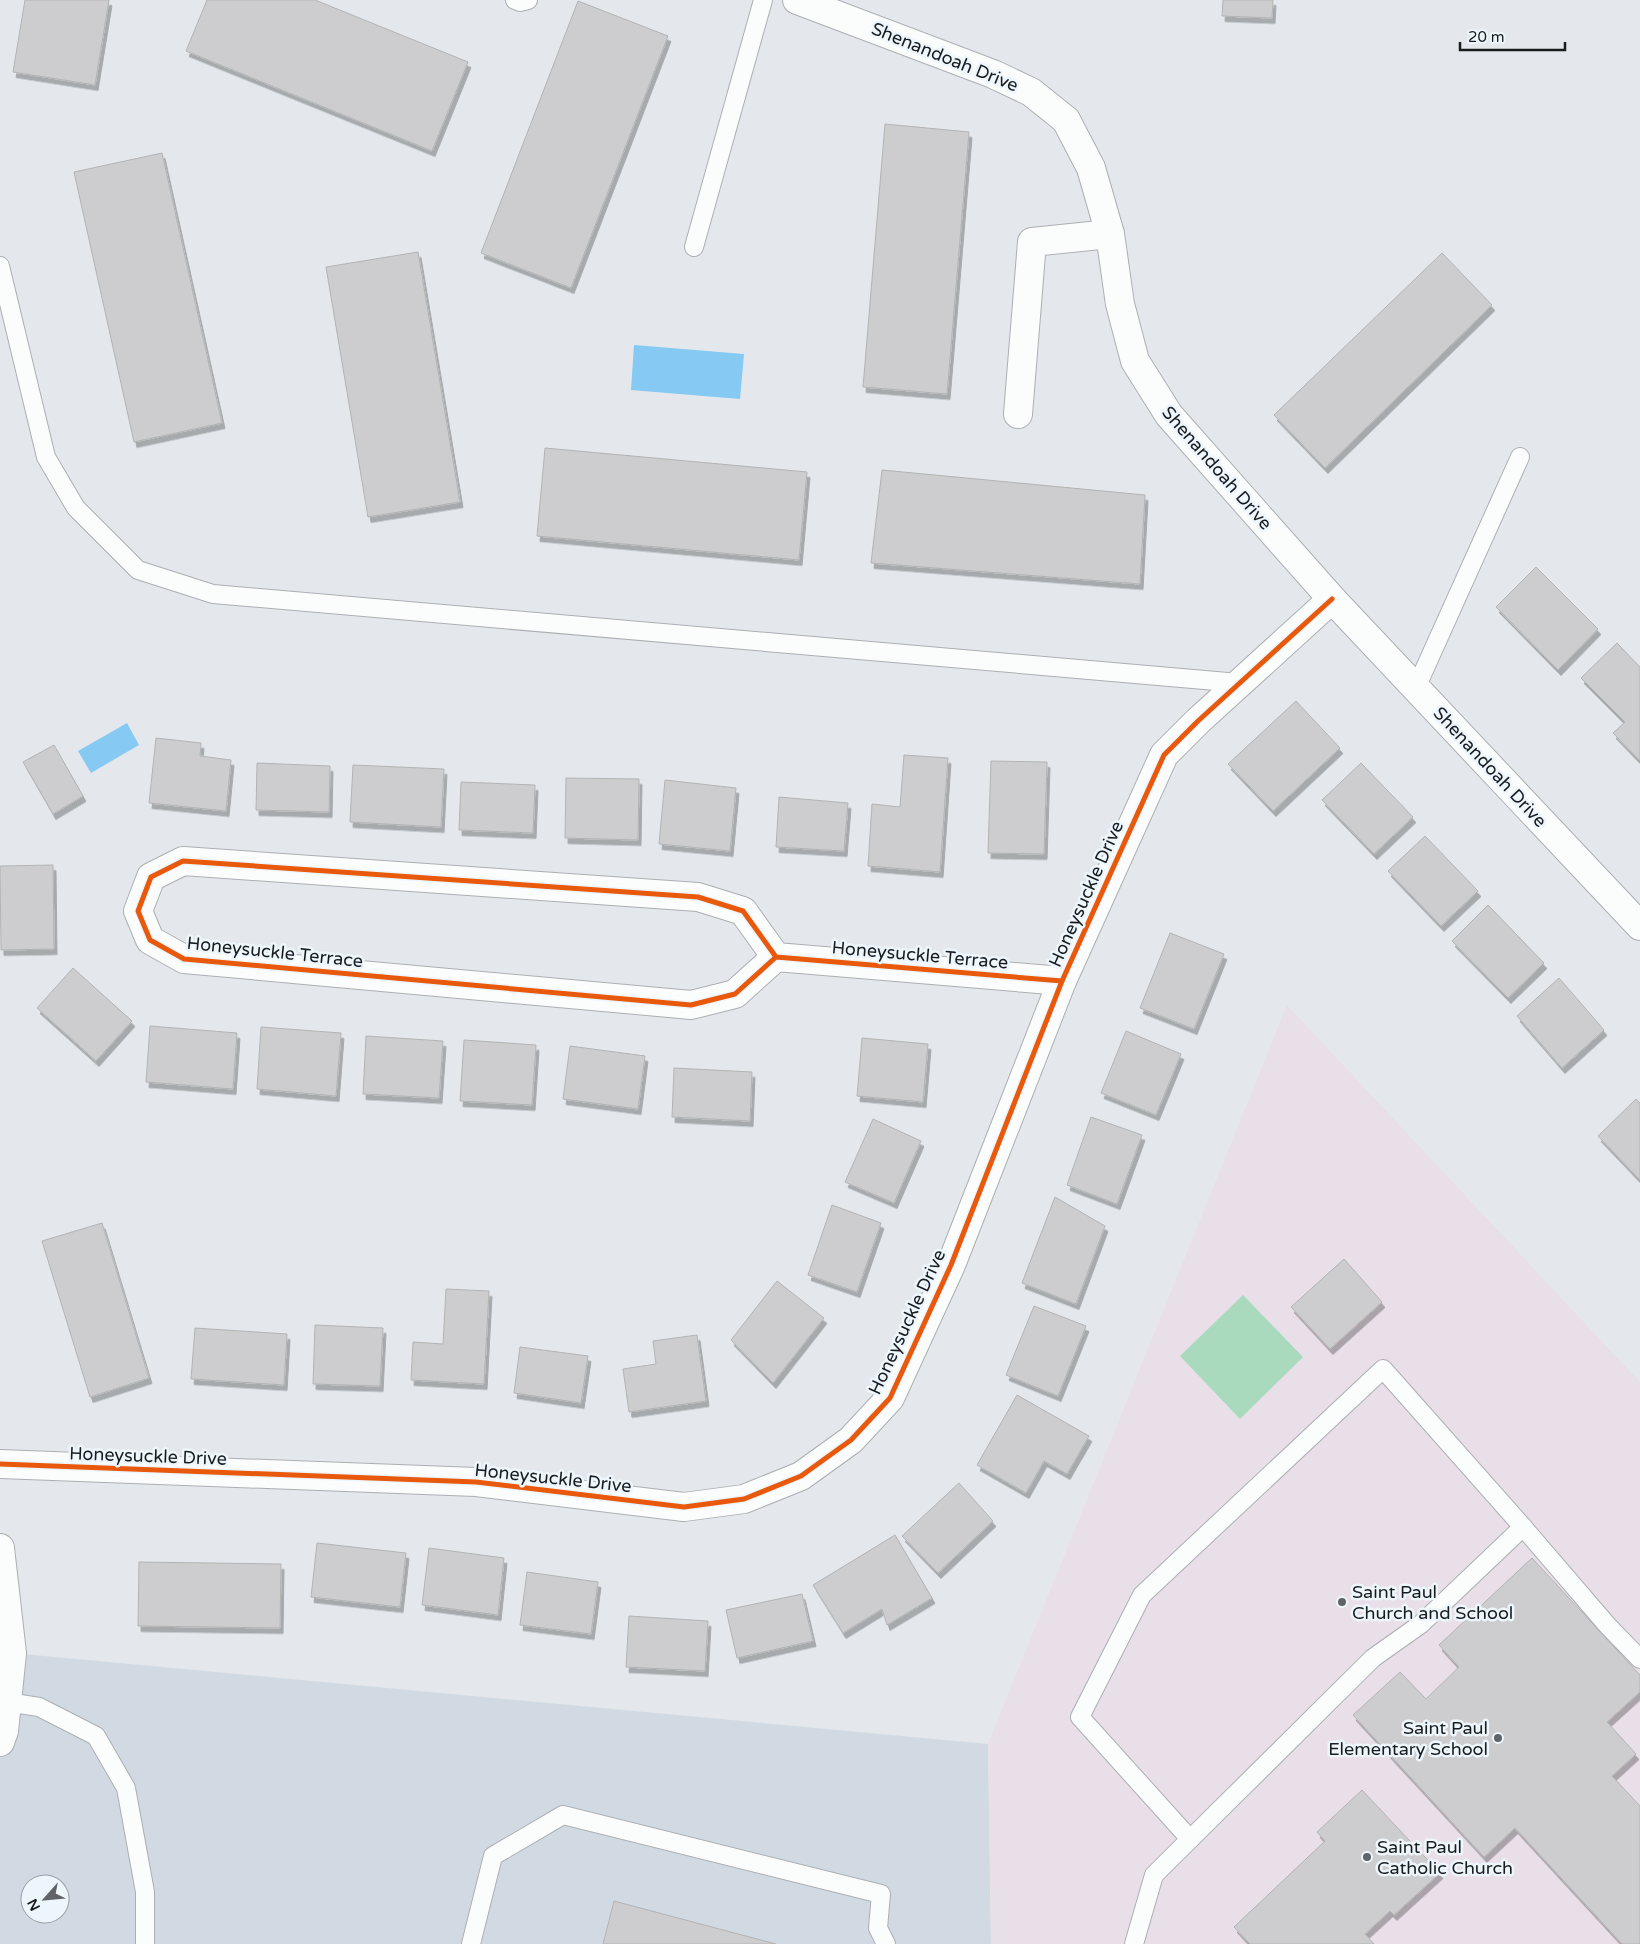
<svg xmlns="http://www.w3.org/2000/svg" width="1640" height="1944" viewBox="0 0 1640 1944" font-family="'Varela Round',sans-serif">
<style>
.built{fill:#d1dae3;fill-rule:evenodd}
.education{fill:#e8dfe8}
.green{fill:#a9dabd}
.water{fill:#86c9f3}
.building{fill:#cdccce;stroke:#b3b3b4;filter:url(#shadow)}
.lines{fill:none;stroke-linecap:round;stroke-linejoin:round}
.lane-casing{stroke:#acafb2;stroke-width:20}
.street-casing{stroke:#acafb2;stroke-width:30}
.lane{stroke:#fbfcfc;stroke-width:18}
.street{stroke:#fbfcfc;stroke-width:28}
.cycleway-casing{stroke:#eef6fd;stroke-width:8}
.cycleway{stroke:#e8590c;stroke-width:5}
.poi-dot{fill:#606367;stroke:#eef6fd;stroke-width:2}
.labels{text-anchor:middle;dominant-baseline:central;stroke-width:5;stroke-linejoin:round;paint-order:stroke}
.street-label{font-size:18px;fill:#191c1f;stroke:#eef6fd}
.poi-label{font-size:18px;fill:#191c1f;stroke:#eef6fd;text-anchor:start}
</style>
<defs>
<filter id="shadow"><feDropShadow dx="3" dy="5.5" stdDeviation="0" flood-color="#0004"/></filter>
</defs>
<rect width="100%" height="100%" fill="#e4e8ec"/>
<path class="built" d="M12,1653L988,1744L991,1944H0V1742ZM30,1884H60V1914H30Z"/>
<polygon class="education" points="1287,1005 1640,1382 1640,1944 991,1944 988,1744"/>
<polygon class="green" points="1243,1295 1303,1357 1240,1419 1180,1356"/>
<g class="water">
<polygon points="634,345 744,354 740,399 631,390"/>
<polygon points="127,723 139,745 91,773 78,751"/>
</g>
<g class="building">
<polygon points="25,0 109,0 95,85 13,72"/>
<polygon points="207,0 315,0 468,62 432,151 186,51"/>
<polygon points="1223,0 1273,0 1272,18 1222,16"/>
<polygon points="578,1 668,36 571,288 481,253"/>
<polygon points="885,124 969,132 947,394 863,387"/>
<polygon points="162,153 222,423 134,442 74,172"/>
<polygon points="418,252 460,502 368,517 326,267"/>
<polygon points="1442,253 1492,305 1325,468 1274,415"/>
<polygon points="545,448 807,472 799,560 537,536"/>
<polygon points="882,470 1145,495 1140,584 871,563"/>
<polygon points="1536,567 1598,629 1558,670 1496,607"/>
<polygon points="1617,643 1640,667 1640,761 1613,733 1625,722 1581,678"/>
<polygon points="1296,701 1340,748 1273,811 1228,764"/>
<polygon points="156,738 201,743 200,756 231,760 226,811 149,803"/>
<polygon points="54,745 83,796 53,814 23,762"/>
<polygon points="904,755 948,758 940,872 868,866 872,804 900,807"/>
<polygon points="991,761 1047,762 1044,854 988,853"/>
<polygon points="257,763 330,766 329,812 256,810"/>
<polygon points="1361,763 1413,817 1374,854 1322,800"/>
<polygon points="353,765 444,769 441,827 350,822"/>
<polygon points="566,778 639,779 638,840 565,838"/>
<polygon points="665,780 736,788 730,851 659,844"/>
<polygon points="461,782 535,785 533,833 459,830"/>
<polygon points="779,797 848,803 844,851 776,847"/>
<polygon points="1425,836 1478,891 1441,926 1388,871"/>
<polygon points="53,865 54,949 1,950 0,866"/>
<polygon points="1488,905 1544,963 1508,998 1452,941"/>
<polygon points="1170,933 1224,954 1194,1029 1140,1008"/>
<polygon points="73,968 132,1021 96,1061 37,1008"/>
<polygon points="1559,978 1604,1030 1562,1068 1517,1016"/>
<polygon points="150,1026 237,1033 233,1089 146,1082"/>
<polygon points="261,1027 341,1033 336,1096 257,1089"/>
<polygon points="1126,1031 1181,1054 1156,1115 1101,1093"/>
<polygon points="366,1036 443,1041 439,1098 363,1094"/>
<polygon points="862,1038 928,1044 923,1102 857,1096"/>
<polygon points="464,1040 536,1045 532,1105 460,1101"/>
<polygon points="570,1046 645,1056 638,1109 563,1099"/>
<polygon points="674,1068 752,1072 750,1121 672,1117"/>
<polygon points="1636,1099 1640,1103 1640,1180 1598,1136"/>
<polygon points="1091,1117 1142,1135 1117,1204 1067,1185"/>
<polygon points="873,1119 921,1141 894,1203 845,1182"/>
<polygon points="1055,1197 1105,1226 1076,1304 1022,1283"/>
<polygon points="832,1205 881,1223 857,1292 808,1275"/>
<polygon points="102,1223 149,1378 90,1397 42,1241"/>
<polygon points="1344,1259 1382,1302 1330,1349 1291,1307"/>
<polygon points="777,1281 824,1318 773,1383 731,1340"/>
<polygon points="446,1289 489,1291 484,1384 411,1380 413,1342 443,1344"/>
<polygon points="1034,1306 1086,1326 1058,1396 1006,1375"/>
<polygon points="315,1325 383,1328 380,1386 313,1384"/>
<polygon points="195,1328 287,1334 284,1385 191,1379"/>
<polygon points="697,1335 706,1401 629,1412 623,1369 656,1364 653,1341"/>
<polygon points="520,1347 588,1356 581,1403 514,1393"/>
<polygon points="1017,1395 1089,1436 1067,1474 1044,1461 1026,1493 977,1465"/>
<polygon points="959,1483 993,1521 938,1573 902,1536"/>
<polygon points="895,1535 932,1598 887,1625 882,1609 843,1633 813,1585"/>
<polygon points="317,1543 406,1553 400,1607 311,1597"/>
<polygon points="429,1548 504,1558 498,1615 422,1605"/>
<polygon points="1532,1558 1640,1675 1640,1692 1607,1722 1636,1754 1612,1776 1640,1806 1640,1944 1622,1944 1515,1828 1484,1857 1353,1715 1400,1672 1426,1699 1459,1667 1439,1645"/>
<polygon points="139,1562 281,1564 280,1628 138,1626"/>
<polygon points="527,1572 598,1582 591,1634 520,1625"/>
<polygon points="802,1594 813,1641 737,1658 726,1610"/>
<polygon points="629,1616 708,1621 705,1671 626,1667"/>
<polygon points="1362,1790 1440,1873 1394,1915 1390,1911 1365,1934 1374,1944 1250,1944 1234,1927 1325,1841 1317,1832"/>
<polygon points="614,1901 776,1944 603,1944"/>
</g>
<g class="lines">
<g class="lane-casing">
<g id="lane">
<polyline points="515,0 520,2 528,0"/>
<polyline points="694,247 763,0"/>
<polyline points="0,266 46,457 76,508 138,570 213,594 1239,683"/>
<polyline points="1416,688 1520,457"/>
<polyline points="7,1702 39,1707 96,1736 126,1788 145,1892 145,1944"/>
<polyline points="1190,1839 1080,1717 1142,1595 1383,1369 1523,1527 1608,1626 1640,1659"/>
<polyline points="471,1944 493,1856 563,1815 881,1894 878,1928 886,1944"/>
<polyline points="1134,1944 1154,1875 1373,1658 1421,1624 1523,1527"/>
</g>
</g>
<g class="street-casing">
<g id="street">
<polyline points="797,0 993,74 1031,92 1066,120 1091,168 1110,234 1120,304 1135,361 1169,415 1332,599 1640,926"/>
<polyline points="1018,414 1032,242 1110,234"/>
<polyline points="776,957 735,994 691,1005 184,959 150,940 138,911 151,877 183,861 698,897 743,911 776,957 1062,981"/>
<polyline points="0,1464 476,1482 684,1507 744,1499 801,1476 851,1440 890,1398 951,1265 1062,981 1164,755 1198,721 1332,599"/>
<polyline points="0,1548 12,1653 4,1731 0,1742"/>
</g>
</g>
<use href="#lane" class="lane"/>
<use href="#street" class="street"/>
<g class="cycleway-casing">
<g id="cycleway">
<polyline points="776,957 735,994 691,1005 184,959 150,940 138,911 151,877 183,861 698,897 743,911 776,957 1062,981"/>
<polyline points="0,1464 476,1482 684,1507 744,1499 801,1476 851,1440 890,1398 951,1265 1062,981 1164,755 1198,721 1332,599"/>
</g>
</g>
<use href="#cycleway" class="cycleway"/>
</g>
<g class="poi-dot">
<circle cx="1342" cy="1602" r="5"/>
<circle cx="1498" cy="1738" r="5"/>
<circle cx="1367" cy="1857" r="5"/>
</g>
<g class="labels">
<g class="street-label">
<text transform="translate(945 57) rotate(22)">Shenandoah Drive</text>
<text transform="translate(1217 468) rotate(49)">Shenandoah Drive</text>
<text transform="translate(1490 767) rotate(47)">Shenandoah Drive</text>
<text transform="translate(1086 894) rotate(-66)">Honeysuckle Drive</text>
<text transform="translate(275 952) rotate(6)">Honeysuckle Terrace</text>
<text transform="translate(920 955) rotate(5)">Honeysuckle Terrace</text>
<text transform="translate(907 1322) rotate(-65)">Honeysuckle Drive</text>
<text transform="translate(148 1456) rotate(2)">Honeysuckle Drive</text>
<text transform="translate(553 1478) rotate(6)">Honeysuckle Drive</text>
</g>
<g class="poi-label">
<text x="1352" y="1592">Saint Paul<tspan x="1352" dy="21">Church and School</tspan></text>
<text x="1488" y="1728" text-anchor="end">Saint Paul<tspan x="1488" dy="21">Elementary School</tspan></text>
<text x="1377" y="1847">Saint Paul<tspan x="1377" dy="21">Catholic Church</tspan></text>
</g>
</g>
<g transform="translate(45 1899) rotate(243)"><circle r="24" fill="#eef6fd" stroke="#999fa4"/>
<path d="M0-4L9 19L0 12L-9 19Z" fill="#606367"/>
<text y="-8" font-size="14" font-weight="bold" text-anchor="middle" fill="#191c1f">N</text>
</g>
<path d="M1460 42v8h105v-8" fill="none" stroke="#191c1f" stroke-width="2.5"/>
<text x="1468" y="42" font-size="15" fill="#191c1f" stroke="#eef6fd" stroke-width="4" paint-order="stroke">20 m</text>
</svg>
